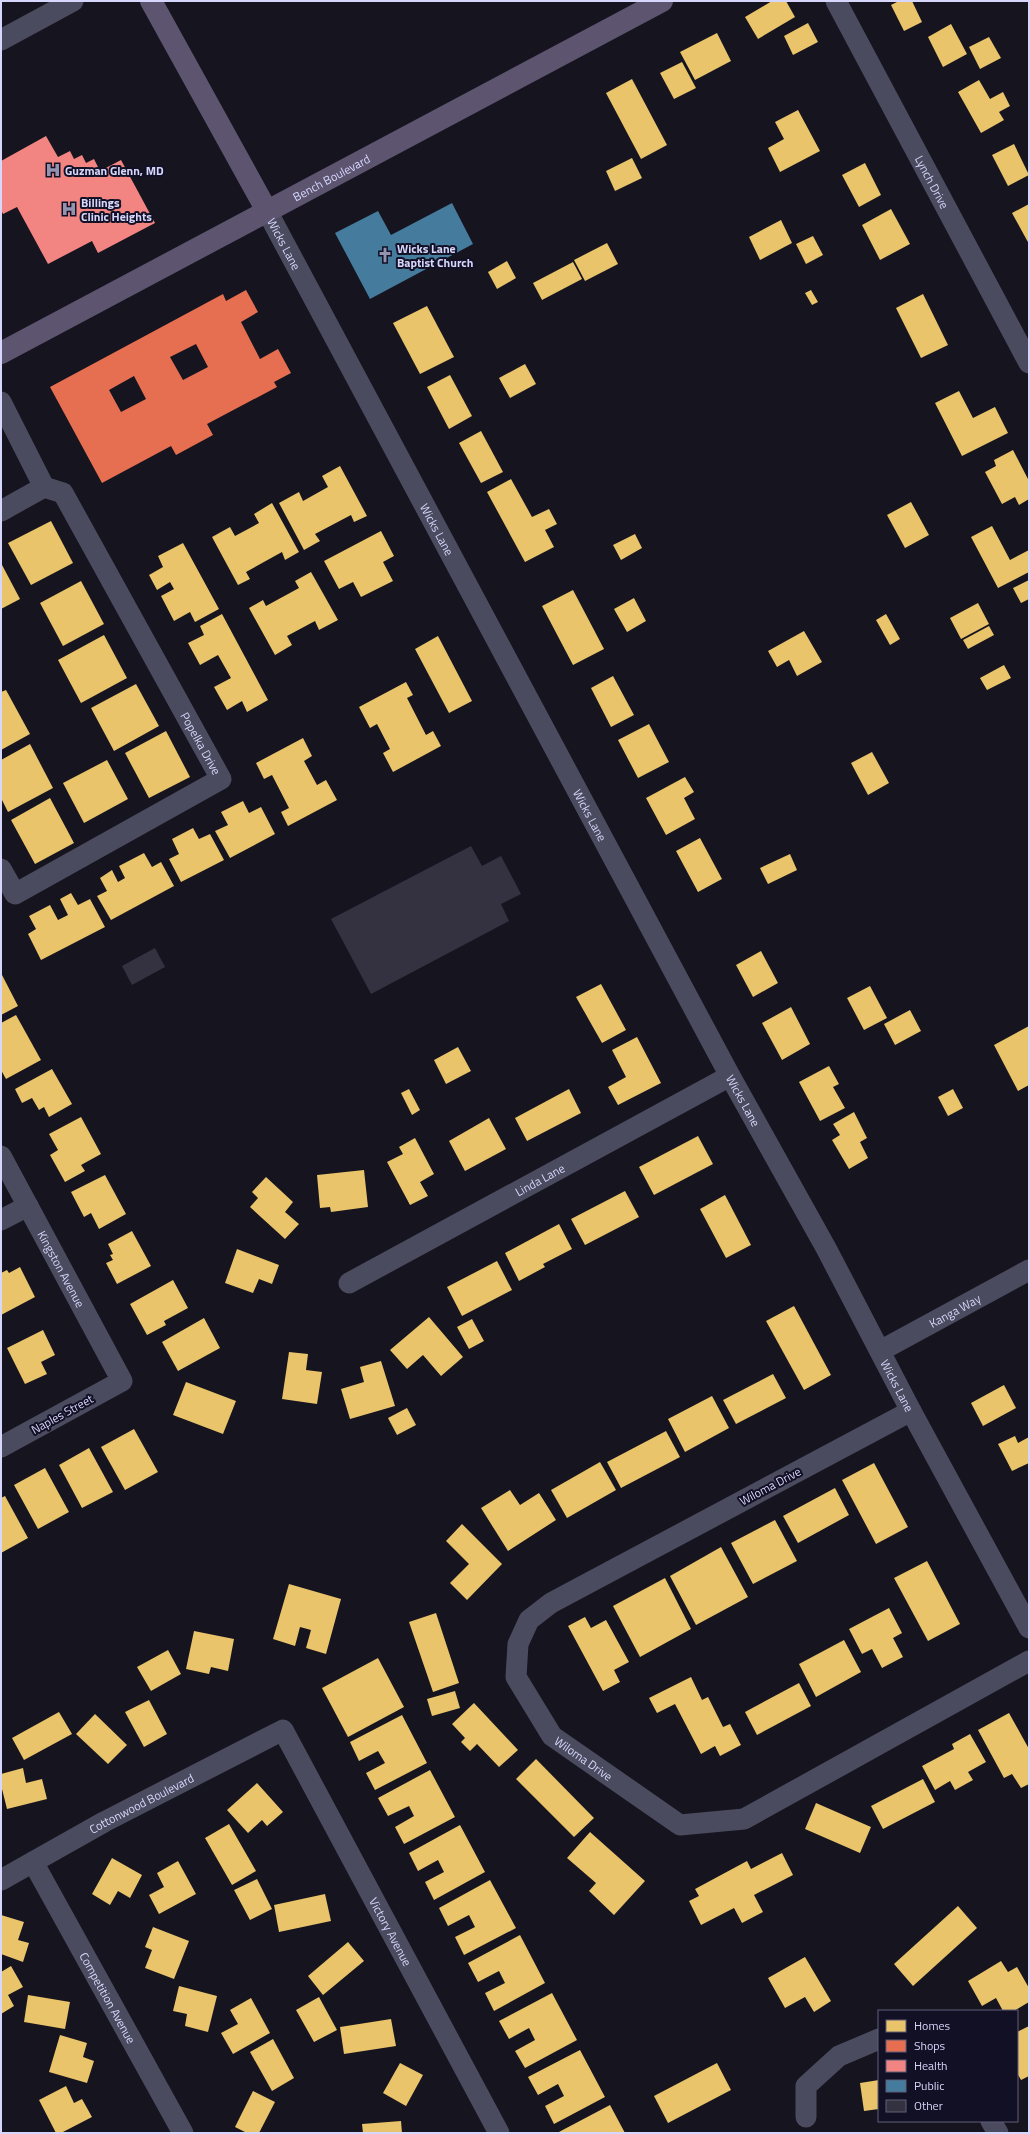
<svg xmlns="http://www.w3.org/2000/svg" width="1030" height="2134" viewBox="0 0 1030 2134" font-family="'Titillium Web',sans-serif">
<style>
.homes{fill:#e9c46a}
.shops{fill:#e76f51;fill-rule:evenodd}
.health{fill:#f28482}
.public{fill:#457b9d}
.building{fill:#343241}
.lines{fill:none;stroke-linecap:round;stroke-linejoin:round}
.minor{stroke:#4b4b5f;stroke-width:21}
.major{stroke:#5d5570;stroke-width:22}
.labels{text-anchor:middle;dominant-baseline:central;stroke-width:4;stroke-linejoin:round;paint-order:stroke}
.poi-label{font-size:12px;font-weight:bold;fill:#d7d6fc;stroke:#121024;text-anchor:start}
.street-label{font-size:12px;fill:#d7d6fc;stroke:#121024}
</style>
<rect width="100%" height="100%" fill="#16141f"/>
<g class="homes">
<polygon points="772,1 786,1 795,17 758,39 745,17"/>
<polygon points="899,1 912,1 922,22 904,31 891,5"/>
<polygon points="808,23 818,42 793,55 784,36"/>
<polygon points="951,24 967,54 943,67 928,37"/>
<polygon points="717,33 731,61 695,80 680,52"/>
<polygon points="989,37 1001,58 980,69 969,47"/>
<polygon points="682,62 696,88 674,99 660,73"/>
<polygon points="632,79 667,145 641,159 606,93"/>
<polygon points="979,80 990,99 1003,92 1010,106 999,112 1004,120 981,133 958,92"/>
<polygon points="798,110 820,151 780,172 768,148 784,139 775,122"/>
<polygon points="1014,144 1029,175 1008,186 992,155"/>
<polygon points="632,158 642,178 615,191 606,171"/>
<polygon points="865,163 881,195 859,207 842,175"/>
<polygon points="1029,204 1029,244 1012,213"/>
<polygon points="891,209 910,244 880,260 862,225"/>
<polygon points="781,220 792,243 760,260 749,237"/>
<polygon points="813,236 823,255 806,264 796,244"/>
<polygon points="607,243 618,264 585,281 574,260"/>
<polygon points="507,261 516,278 497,289 488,272"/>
<polygon points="573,262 582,279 542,300 533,283"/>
<polygon points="811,290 818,302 812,305 805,293"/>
<polygon points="923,294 948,345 921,358 896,308"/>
<polygon points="427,306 454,357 420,374 393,323"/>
<polygon points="525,364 536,384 510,398 499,378"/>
<polygon points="450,375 472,416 449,429 427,387"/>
<polygon points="959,391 973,418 995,407 1008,433 962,456 935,403"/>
<polygon points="481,431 503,472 481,483 459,443"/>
<polygon points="1013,450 1029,481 1029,499 1019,505 1015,497 1002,504 985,472 996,466 994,460"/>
<polygon points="340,466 367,516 354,522 351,515 315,534 320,541 304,550 279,503 299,492 303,501 328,487 322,476"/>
<polygon points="511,479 532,517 549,509 557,524 545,530 554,547 525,562 487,492"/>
<polygon points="911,502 929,535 905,548 887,515"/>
<polygon points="272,503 299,552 285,560 282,552 246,572 250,579 238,585 212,537 230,527 235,536 259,523 254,514"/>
<polygon points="51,521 73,563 31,585 8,543"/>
<polygon points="992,526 1010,560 1029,550 1029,572 998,588 971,537"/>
<polygon points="381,531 394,556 383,562 393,581 361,597 353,582 339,589 324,561"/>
<polygon points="635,534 642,548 621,560 613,545"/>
<polygon points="183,543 219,609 195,622 190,612 174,621 161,596 174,589 170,582 157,590 149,575 163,567 158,556"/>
<polygon points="1,563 20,599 1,609"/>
<polygon points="311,572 338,620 319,630 315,621 287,636 292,645 275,655 249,608 263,600 266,606 299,588 295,581"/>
<polygon points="1029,580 1029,599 1021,603 1013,588"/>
<polygon points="81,581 104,624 63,646 40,603"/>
<polygon points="573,590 604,649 573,665 542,606"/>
<polygon points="634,598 646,621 627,632 614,609"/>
<polygon points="978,603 989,624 961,639 950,618"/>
<polygon points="222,614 268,700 247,712 242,701 227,710 214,687 231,678 218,655 200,665 188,643 204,635 200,626"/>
<polygon points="886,614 900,639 890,645 876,620"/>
<polygon points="989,626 994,635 968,649 963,640"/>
<polygon points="804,631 822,662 797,676 789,660 777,667 768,651"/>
<polygon points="104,635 127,678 81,703 58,660"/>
<polygon points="438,636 472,701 449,713 415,649"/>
<polygon points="1004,665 1011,678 987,690 980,678"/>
<polygon points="613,676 634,715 611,727 591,688"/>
<polygon points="406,682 413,695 407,698 426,735 433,731 441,746 393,772 383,753 390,749 377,724 370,728 359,707"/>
<polygon points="136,684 159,726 114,751 91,708"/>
<polygon points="6,690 30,734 1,750 1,692"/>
<polygon points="649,724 669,762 638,778 618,740"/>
<polygon points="166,731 190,777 149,798 125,753"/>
<polygon points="303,738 312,756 304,761 317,785 326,780 337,800 288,826 281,812 289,808 272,775 264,779 256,763"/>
<polygon points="30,744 53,788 8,812 1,798 1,760"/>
<polygon points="872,752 889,783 868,795 851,763"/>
<polygon points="107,760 128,799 84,823 63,783"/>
<polygon points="685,777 694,792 684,798 695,819 666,835 646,798"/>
<polygon points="50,798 74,843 35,864 11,820"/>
<polygon points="243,801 249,813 261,807 275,834 230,858 215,831 228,825 221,812"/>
<polygon points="193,828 199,839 210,834 224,860 181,882 169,859 179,854 172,839"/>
<polygon points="700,838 722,879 698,892 676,851"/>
<polygon points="144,853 152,867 161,862 174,886 111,920 97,896 107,891 100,878 112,870 118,882 125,878 119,866"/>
<polygon points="790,854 797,870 768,884 760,868"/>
<polygon points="71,893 78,905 90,899 105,927 41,960 28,934 36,929 29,916 50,905 58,920 68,915 60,899"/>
<polygon points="761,951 778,983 753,997 736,965"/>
<polygon points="1,973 18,1006 1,1015"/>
<polygon points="601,984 626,1030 602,1043 576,997"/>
<polygon points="870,986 887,1018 864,1030 847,998"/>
<polygon points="791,1007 810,1044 782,1060 762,1023"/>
<polygon points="910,1010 921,1031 895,1045 884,1024"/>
<polygon points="16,1015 41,1060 6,1079 1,1070 1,1023"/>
<polygon points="1029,1026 1029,1085 1018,1091 994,1045"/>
<polygon points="637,1037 661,1083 618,1105 608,1087 626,1077 612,1050"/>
<polygon points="458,1047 471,1071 446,1084 434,1060"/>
<polygon points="829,1066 839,1084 833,1087 845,1108 820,1121 799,1082"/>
<polygon points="52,1069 72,1104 49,1117 44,1107 39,1110 32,1098 22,1103 15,1089"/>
<polygon points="409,1089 420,1110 412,1115 401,1093"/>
<polygon points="569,1089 581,1113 527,1141 515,1118"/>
<polygon points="953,1089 963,1108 948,1116 938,1097"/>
<polygon points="854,1112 867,1138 860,1142 868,1158 849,1169 832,1140 840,1135 833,1124"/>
<polygon points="81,1117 101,1154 81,1165 85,1171 65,1182 50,1155 58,1150 49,1134"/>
<polygon points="489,1118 506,1149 465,1171 449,1141"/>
<polygon points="698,1136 713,1164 654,1195 639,1167"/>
<polygon points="415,1138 434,1174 420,1182 428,1196 410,1205 387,1162 403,1154 399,1147"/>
<polygon points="364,1170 368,1207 331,1212 330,1207 320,1208 317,1175"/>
<polygon points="105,1175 126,1214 99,1229 91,1213 84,1217 71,1192"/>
<polygon points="266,1177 293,1202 285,1212 299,1224 285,1239 250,1207 258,1198 252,1192"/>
<polygon points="625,1191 639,1217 585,1245 571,1219"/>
<polygon points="725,1195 751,1245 726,1258 700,1209"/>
<polygon points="559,1224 572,1249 543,1264 545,1267 519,1281 505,1253"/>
<polygon points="132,1231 151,1266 117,1284 106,1263 113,1260 110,1255 113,1254 108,1244"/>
<polygon points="237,1249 279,1265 272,1284 259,1279 253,1293 225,1283"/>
<polygon points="497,1261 512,1290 462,1316 447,1287"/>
<polygon points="20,1267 35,1297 1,1315 1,1273 7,1270 9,1273"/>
<polygon points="173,1280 188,1308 164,1321 166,1325 147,1335 130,1304"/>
<polygon points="794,1306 831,1375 804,1390 766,1321"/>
<polygon points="429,1317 463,1357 441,1376 423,1355 407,1369 390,1350"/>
<polygon points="204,1318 220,1348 178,1371 162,1342"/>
<polygon points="472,1319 484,1341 469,1349 457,1327"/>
<polygon points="43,1330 55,1355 41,1362 47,1374 25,1384 7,1348"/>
<polygon points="289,1352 308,1354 306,1370 322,1372 317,1404 282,1399"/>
<polygon points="381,1361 395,1406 350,1419 341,1389 364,1382 360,1367"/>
<polygon points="773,1374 786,1398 736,1424 723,1400"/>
<polygon points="186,1382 236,1401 223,1434 173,1415"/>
<polygon points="1004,1385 1016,1408 983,1426 971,1403"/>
<polygon points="712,1396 729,1428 685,1452 668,1419"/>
<polygon points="407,1408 416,1425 397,1435 388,1418"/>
<polygon points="134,1429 158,1472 125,1490 101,1447"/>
<polygon points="666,1431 680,1457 621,1488 607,1462"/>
<polygon points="1015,1436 1018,1443 1029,1437 1029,1463 1012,1471 998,1444"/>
<polygon points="89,1448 113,1492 82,1508 59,1465"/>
<polygon points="600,1462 616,1490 567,1518 551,1490"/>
<polygon points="874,1463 908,1527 876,1544 842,1480"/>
<polygon points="45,1468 69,1512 38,1529 14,1485"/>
<polygon points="835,1488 849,1515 798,1543 783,1516"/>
<polygon points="510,1490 520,1505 539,1493 556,1520 508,1551 481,1508"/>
<polygon points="5,1496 28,1538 1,1553 1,1498"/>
<polygon points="775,1520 797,1561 753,1584 731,1543"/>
<polygon points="462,1524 502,1564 467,1600 450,1583 469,1564 446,1541"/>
<polygon points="721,1547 748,1597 696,1625 670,1576"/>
<polygon points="927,1561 960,1624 928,1641 894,1578"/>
<polygon points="665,1578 691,1629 640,1657 613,1606"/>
<polygon points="289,1584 341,1599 326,1654 306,1648 311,1630 300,1627 295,1646 273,1639"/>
<polygon points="889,1608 902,1633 893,1638 903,1657 882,1668 872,1649 862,1654 849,1629"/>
<polygon points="436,1613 459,1683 433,1692 409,1622"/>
<polygon points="585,1617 591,1628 606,1620 629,1662 614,1670 620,1682 603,1691 568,1626"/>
<polygon points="194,1631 234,1639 228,1671 211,1667 209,1674 186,1669"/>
<polygon points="844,1640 861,1672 816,1697 799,1664"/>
<polygon points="168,1650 181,1674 151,1691 137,1667"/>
<polygon points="378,1658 404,1707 348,1737 322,1688"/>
<polygon points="691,1677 702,1700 708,1697 723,1727 730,1724 741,1745 720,1756 715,1746 701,1754 675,1704 657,1713 649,1698"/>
<polygon points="799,1683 811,1706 757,1735 745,1712"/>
<polygon points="455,1691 460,1708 432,1716 427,1699"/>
<polygon points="149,1700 167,1734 144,1747 125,1712"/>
<polygon points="474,1703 518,1750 499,1767 477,1744 470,1751 461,1742 465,1738 452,1724"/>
<polygon points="59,1712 72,1734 24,1760 12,1738"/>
<polygon points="1009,1713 1029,1749 1029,1784 1021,1788 1012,1774 1004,1778 978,1730"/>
<polygon points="95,1714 127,1745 108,1764 76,1734"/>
<polygon points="402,1715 427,1763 375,1790 366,1773 385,1763 378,1751 359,1761 350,1742"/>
<polygon points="970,1734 986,1762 968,1772 973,1780 955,1790 950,1781 935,1790 922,1766 954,1749 952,1744"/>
<polygon points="536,1759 594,1818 574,1837 516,1779"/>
<polygon points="23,1768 26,1783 42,1779 47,1799 7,1809 1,1785 1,1774"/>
<polygon points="430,1770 455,1817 404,1844 395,1827 414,1816 409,1806 388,1816 378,1798"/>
<polygon points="923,1779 935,1802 883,1829 871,1806"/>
<polygon points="257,1783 283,1812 267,1826 262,1820 248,1833 227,1810"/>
<polygon points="816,1803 871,1827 860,1853 805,1829"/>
<polygon points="229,1824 256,1871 232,1885 205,1838"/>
<polygon points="460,1825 485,1872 434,1900 425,1882 444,1872 438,1860 418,1871 409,1853"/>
<polygon points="590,1832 645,1881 614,1915 589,1891 596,1883 567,1858"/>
<polygon points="782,1853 793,1875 754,1895 763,1912 742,1923 734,1908 701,1925 689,1901 699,1896 695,1889 747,1861 751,1869"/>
<polygon points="112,1858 142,1875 130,1898 118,1891 110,1905 92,1894"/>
<polygon points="178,1861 196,1894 159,1914 149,1895 164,1887 157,1873"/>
<polygon points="257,1879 272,1909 250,1920 234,1890"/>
<polygon points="490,1880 516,1928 464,1955 455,1937 475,1927 469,1915 448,1926 439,1908"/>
<polygon points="325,1894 331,1921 279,1932 274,1905"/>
<polygon points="958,1906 977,1928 913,1986 894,1964"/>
<polygon points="1,1915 24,1922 18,1940 29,1943 23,1962 1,1954"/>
<polygon points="153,1927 189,1941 174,1979 145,1968 152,1950 145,1947"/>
<polygon points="520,1935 545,1983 494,2011 485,1993 505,1983 499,1971 478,1982 468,1963"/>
<polygon points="348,1942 364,1961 323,1995 308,1976"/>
<polygon points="805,1957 831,2001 814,2012 805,1997 785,2008 768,1978"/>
<polygon points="1001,1961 1008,1972 1017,1967 1029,1988 1029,2002 1014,2011 1003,2011 996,1998 982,2006 968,1981"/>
<polygon points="11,1966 23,1987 8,1995 14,2006 1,2014 1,1972"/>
<polygon points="179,1986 217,1996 208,2032 185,2026 187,2014 173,2011"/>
<polygon points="552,1993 577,2040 525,2068 515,2051 535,2040 529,2028 509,2039 499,2021"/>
<polygon points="28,1995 70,2002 65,2029 24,2022"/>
<polygon points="319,1997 337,2030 314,2042 296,2010"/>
<polygon points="251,1998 270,2033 233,2054 221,2033 238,2024 230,2010"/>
<polygon points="391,2019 396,2046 344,2054 340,2027"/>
<polygon points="1029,2026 1029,2076 1021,2080 1017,2073 1017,2032"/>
<polygon points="60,2035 87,2043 83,2057 94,2061 87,2083 49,2072"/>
<polygon points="273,2039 294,2078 272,2091 250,2052"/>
<polygon points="580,2050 605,2097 554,2124 545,2106 564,2096 558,2084 538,2095 528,2077"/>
<polygon points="400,2063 423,2075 406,2106 383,2093"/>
<polygon points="717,2063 731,2090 668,2123 654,2096"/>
<polygon points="879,2080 879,2109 864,2111 860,2083"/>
<polygon points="66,2086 74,2103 82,2099 92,2117 61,2133 56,2133 39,2100"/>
<polygon points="253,2091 275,2102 259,2133 247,2133 235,2127"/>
<polygon points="610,2105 625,2133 557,2133"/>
<polygon points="401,2121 402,2133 363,2133 362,2124"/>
</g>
<path class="shops" d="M246,290L258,312L241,322L260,359L278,349L291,373L274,382L277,387L207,424L213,435L176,455L171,446L102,483L50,387L223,294L226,301ZM196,344L208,367L183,380L170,357ZM134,376L146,399L121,412L109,390Z"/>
<polygon class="health" points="46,136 58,157 70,151 74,159 82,155 86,163 94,159 100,171 121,160 155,223 98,253 92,241 48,264 17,207 3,214 1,210 1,161"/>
<polygon class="public" points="452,203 473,244 370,299 335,233 378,211 391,235"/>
<g class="building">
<polygon points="471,846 482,866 501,856 521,894 501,904 509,921 371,994 331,919"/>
<polygon points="155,948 165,967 132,985 122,966"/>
</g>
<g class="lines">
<g class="minor">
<path id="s1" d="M836,1L1029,363"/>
<polyline points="1,40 73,1"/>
<path id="s2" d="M267,211L730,1076L826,1248L911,1411L1029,1628"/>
<polyline points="1,402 44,487"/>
<path id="s3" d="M1,511L44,487L63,493L221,779L15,894L1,869"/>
<path id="s4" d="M1,1156L122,1381L1,1447"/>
<polyline points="1,1220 28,1206"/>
<path id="s5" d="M349,1283L730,1076"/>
<path id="s6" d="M880,1351L1029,1270"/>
<path id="s7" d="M911,1411L551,1603L529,1620L518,1644L516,1677L552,1736L680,1825L744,1819L1029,1661"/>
<path id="s8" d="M33,1862L183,2133"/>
<path id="s9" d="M1,1880L104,1822L283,1730L499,2133"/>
<polyline points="806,2117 806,2086 839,2056 879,2039"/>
<polyline points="991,2121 998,2133"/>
</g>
<g class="major">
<polyline points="151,1 267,211"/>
<path id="s10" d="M1,353L662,1"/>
</g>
</g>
<defs>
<g id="hospital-bare" transform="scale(1.2)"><path d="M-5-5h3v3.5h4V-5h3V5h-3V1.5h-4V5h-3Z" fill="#9392af" stroke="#121024" stroke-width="2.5" paint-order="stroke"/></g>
<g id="church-bare" transform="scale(1.2)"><path d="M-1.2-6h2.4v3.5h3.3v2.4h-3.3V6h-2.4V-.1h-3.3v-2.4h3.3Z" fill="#9392af" stroke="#121024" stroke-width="2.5" paint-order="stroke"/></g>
</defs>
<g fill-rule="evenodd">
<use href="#hospital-bare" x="53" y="170"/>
<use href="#hospital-bare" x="69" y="209"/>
<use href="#church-bare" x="385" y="255"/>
</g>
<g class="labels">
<g class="poi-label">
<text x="65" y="170">Guzman Glenn, MD</text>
<text x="81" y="202">Billings<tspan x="81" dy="14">Clinic Heights</tspan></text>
<text x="397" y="248">Wicks Lane<tspan x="397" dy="14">Baptist Church</tspan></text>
</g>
<g class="street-label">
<text stroke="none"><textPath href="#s10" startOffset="374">Bench Boulevard</textPath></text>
<text stroke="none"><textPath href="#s1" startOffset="205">Lynch Drive</textPath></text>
<text stroke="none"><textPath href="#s2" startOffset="37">Wicks Lane</textPath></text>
<text stroke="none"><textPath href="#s2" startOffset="361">Wicks Lane</textPath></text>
<text stroke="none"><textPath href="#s3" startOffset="355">Popelka Drive</textPath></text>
<text stroke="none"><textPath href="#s2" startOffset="685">Wicks Lane</textPath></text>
<text stroke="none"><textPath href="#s2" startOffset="1009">Wicks Lane</textPath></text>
<text stroke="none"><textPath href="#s5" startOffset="217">Linda Lane</textPath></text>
<text stroke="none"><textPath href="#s4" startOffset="128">Kingston Avenue</textPath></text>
<text stroke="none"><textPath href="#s6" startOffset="85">Kanga Way</textPath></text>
<text stroke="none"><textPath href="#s2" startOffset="1333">Wicks Lane</textPath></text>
<text transform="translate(62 1414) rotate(-29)">Naples Street</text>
<text transform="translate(770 1486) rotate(-28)">Wiloma Drive</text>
<text stroke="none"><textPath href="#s7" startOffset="603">Wiloma Drive</textPath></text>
<text stroke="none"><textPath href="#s9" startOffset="160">Cottonwood Boulevard</textPath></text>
<text stroke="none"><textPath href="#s9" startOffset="548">Victory Avenue</textPath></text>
<text stroke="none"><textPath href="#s8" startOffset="155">Competition Avenue</textPath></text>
</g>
</g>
<rect width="1030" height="2134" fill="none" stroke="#d7d6fc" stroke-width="4"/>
<rect x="878" y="2010" width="140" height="112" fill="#121024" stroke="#615f7a"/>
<rect x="886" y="2020" width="20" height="12" fill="#e9c46a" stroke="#615f7a"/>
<text x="914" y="2030" font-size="12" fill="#d7d6fc">Homes</text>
<rect x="886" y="2040" width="20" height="12" fill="#e76f51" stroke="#615f7a"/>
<text x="914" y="2050" font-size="12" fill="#d7d6fc">Shops</text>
<rect x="886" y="2060" width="20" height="12" fill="#f28482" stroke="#615f7a"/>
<text x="914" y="2070" font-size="12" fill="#d7d6fc">Health</text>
<rect x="886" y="2080" width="20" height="12" fill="#457b9d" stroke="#615f7a"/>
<text x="914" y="2090" font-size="12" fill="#d7d6fc">Public</text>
<rect x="886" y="2100" width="20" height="12" fill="#343241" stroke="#615f7a"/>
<text x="914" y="2110" font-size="12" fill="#d7d6fc">Other</text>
</svg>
